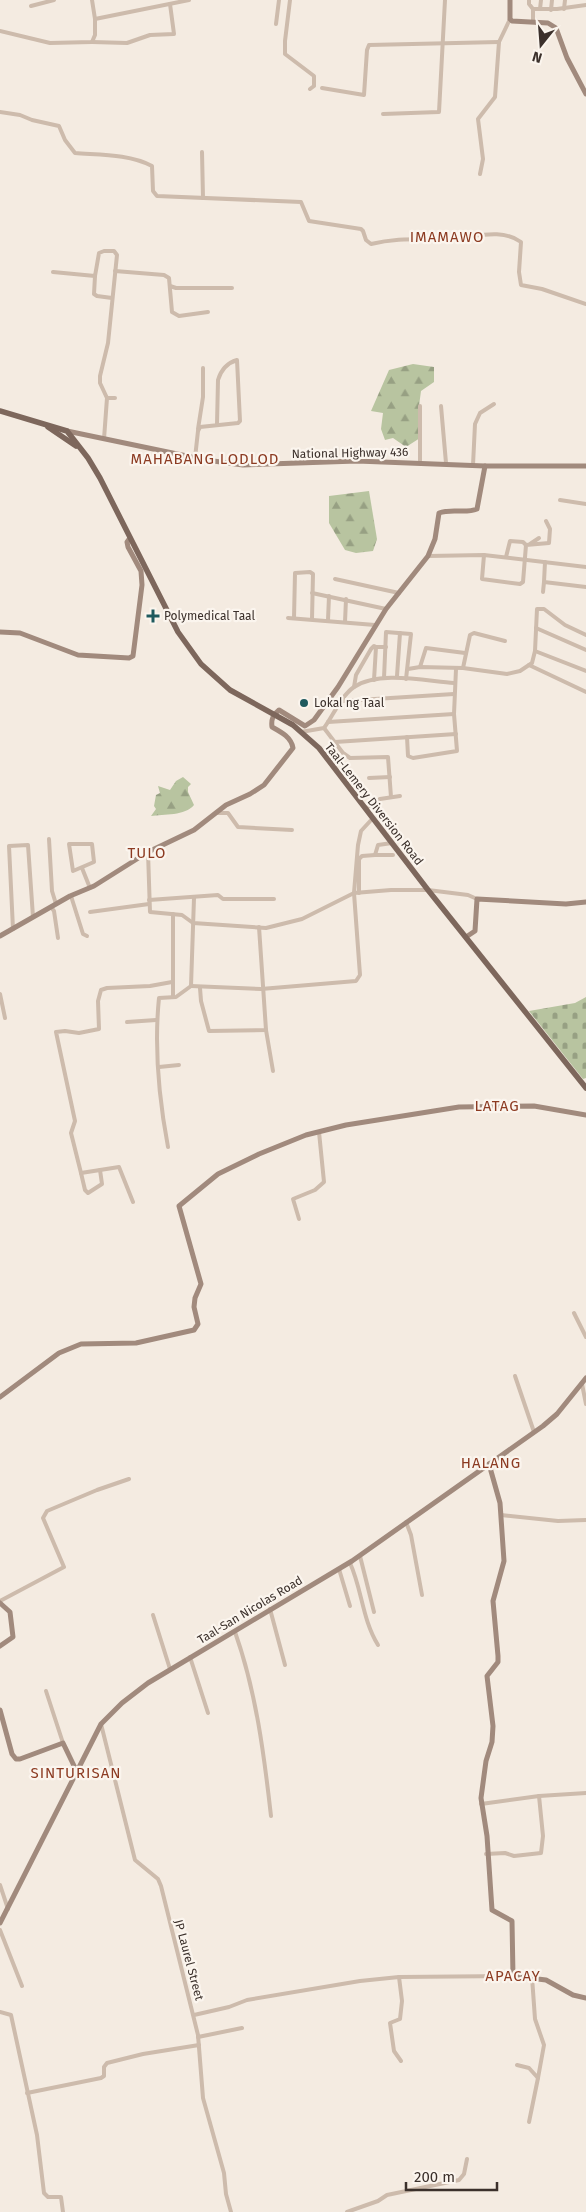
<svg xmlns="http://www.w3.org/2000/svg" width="586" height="2212" viewBox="0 0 586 2212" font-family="'Fira Sans',sans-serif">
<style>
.forest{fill:url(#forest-firs)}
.cemetery{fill:url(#cemetery-stones)}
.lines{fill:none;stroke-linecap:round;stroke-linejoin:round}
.street{stroke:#cdbbac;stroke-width:4}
.secondary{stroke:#a18a7d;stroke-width:5}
.primary{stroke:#7d675c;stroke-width:5.5}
.poi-dot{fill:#1f5a5e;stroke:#fbf5ee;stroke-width:2}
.labels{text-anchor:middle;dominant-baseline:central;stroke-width:4.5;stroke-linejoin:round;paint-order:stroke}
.street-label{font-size:12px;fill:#3b302b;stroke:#fbf5ee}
.poi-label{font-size:12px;fill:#3b302b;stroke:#fbf5ee;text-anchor:start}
.quarter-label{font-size:15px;letter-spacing:1px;fill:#8c3b22;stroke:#fbf5ee}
</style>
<defs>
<pattern id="forest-firs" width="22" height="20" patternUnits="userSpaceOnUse" patternTransform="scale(1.25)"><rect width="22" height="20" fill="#b8c4a0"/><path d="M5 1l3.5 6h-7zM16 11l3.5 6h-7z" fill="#97a083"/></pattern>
<pattern id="cemetery-stones" width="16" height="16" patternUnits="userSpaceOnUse" patternTransform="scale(1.25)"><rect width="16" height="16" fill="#b8c4a0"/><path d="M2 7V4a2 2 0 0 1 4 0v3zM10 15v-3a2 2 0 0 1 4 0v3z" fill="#97a083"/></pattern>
</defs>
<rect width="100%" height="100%" fill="#f4ebe1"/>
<g class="forest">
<polygon points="413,364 434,367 434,382 421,391 419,406 420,438 406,447 393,438 385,440 381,429 383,413 371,411 389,370"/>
<polygon points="369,491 377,539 373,551 356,553 345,550 329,523 329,496"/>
<path d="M183,777L191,784L188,787V792L194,805C185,816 164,814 151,816L156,809L154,806L156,795L160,793L158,786L170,790L176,781Z"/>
</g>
<polygon class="cemetery" points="586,997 586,1078 583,1079 529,1011 575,1003"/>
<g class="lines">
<g class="street">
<polyline points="92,0 95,19"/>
<polyline points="290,0 285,41 285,54 314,76 314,86 310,89"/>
<polyline points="529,0 529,4 533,9 557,9 586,5"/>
<polyline points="31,6 54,0"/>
<polyline points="540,9 541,0"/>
<polyline points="564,9 565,0"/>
<polyline points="551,10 552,0"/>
<polyline points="533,22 533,9"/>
<polyline points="276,24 279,0"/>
<polyline points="0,31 50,43 92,42 95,35 95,19 189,0"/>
<polyline points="92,42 127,43 150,35 174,34 170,4"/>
<polyline points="322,88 364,95 367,50 369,45 499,42"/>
<path d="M0,112L20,115L32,120L59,126L65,140L75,153C100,155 129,154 152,166L153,191L157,196L301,202L309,221L361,229L363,231L366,240L371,244C400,237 424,240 453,238C475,237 502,228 521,242L519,272L521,285L542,289L586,304"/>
<polyline points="383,114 439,112 445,0"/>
<polyline points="202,152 203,198"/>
<polyline points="480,174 483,159 478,119 495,97 499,42 510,19"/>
<polyline points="115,271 164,275 169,278 172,312 179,316 208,312"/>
<polyline points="53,272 95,276 99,253 104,251 114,251 117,255 108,343 100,376 100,383 107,398 104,439"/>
<polyline points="95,276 94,294 97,296 112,298"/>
<polyline points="170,286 176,288 232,288"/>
<polyline points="107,398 115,398"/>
<polyline points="420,406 420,462"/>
<polyline points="441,406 446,463"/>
<polyline points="198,429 203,397 203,368"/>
<path d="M195,458L198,431L200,427L238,423L240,421L237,360C227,363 221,370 218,380L217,424"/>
<polyline points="473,465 475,424 480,413 494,404"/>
<polyline points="560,500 586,504"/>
<polyline points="530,544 539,538"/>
<polyline points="484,555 482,579 520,584 523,582 526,545 549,543 550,529 546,521"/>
<polyline points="428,556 484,555 586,567"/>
<polyline points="506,557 510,541 523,542 526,545"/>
<polyline points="545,562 544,582 586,587"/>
<polyline points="335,579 399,593"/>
<polyline points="543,592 544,582"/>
<polyline points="312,593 386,609"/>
<polyline points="288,618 375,625"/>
<polyline points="294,618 295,573 310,572 313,574 312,619"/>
<polyline points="328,620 329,596"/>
<polyline points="345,622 346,599"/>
<polyline points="536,628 586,650"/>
<polyline points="535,651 586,671"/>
<polyline points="529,665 586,692"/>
<polyline points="420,667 426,648 465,653"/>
<polyline points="463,668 470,635 474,633 505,641"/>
<polyline points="408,669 420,667 463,668 507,674 520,671 532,663 535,651 537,609 544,609 565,625 586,635"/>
<polyline points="397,676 400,633"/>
<polyline points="384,678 386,632 411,634 406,679"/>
<polyline points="374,680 376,647 386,647"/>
<polyline points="354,687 356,675 371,649 374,646 376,647"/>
<polyline points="343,701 454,694"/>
<polyline points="328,722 454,714"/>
<polyline points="324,728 343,753 350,758 388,757 391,797"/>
<path d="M301,732L324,728C333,716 341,696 354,687C379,670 426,681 454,683"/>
<polyline points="407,737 408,756 413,758 457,751 454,714 456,669"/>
<polyline points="335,742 456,734"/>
<polyline points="369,778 390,777"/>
<polyline points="366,808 380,799 400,796"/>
<polyline points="218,813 228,813 238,827 292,830"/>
<polyline points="49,839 52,891 56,904"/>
<polyline points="392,843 378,845 375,855 393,855"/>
<polygon points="69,844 92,844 94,862 73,871"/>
<polyline points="148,852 150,912 182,915 193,923 266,928 302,919 354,893 391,890 428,890 468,895 477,899"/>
<polyline points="82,868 90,888"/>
<polyline points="359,893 359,859 362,856 375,855"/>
<polyline points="71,896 83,934 87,936"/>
<polyline points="149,900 218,895 223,899 274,899"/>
<polyline points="51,907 54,911 58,938"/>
<polyline points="90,912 149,904"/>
<polyline points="13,929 9,846 28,845 33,917"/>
<polyline points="191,986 261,989 356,981 360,975 354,893 358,845 361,831 373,818"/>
<polyline points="200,988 201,1001 209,1031 266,1030 259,927"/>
<polyline points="0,994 5,1018"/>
<polyline points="173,997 173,914"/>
<polyline points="127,1022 156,1020"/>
<polyline points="266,1030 273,1071"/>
<polyline points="159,1067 179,1065"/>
<path d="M168,1147C159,1099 154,1047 159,998L176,997L191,986L194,898"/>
<polyline points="81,1173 85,1190 88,1193 102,1184 100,1170"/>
<polyline points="133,1202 119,1167 81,1173 71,1133 75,1121 56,1032 65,1031 79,1033 99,1029 98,1001 101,990 107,988 150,986 172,982"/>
<polyline points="299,1219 293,1199 315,1190 324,1182 319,1132"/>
<polyline points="574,1313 586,1337"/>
<polyline points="515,1376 534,1432"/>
<polyline points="582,1384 586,1404"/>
<polyline points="501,1515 558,1521 586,1520"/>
<polyline points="406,1522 411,1535 422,1595"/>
<polyline points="360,1556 374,1612"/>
<path d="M350,1563C362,1589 362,1619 378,1645"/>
<polyline points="339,1569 350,1606"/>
<polyline points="0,1601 64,1567 43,1518 47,1511 97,1490 129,1479"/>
<polyline points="270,1609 285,1665"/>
<polyline points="153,1615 170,1669"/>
<path d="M235,1632C256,1691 264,1754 271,1816"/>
<polyline points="190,1657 208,1713"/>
<polyline points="46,1691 63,1743"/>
<polyline points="101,1724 135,1860 158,1879 161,1886 198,2035 203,2098 224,2173 226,2194 231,2212"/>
<polyline points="481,1804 539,1796 586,1793"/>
<polyline points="486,1854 505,1853 514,1856 541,1853 543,1836 539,1796"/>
<polyline points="0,1885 8,1909"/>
<polyline points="0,1930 22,1986"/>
<polyline points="0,2012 11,2015 37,2135 44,2193 48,2197 61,2197 63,2212"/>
<polyline points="194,2015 229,2007 247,2000 360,1981 399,1977"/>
<polyline points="198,2037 242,2028"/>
<polyline points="401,2061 394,2051 390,2023 400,2019 402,2001 399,1977 513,1976"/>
<polyline points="517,2065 529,2068 538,2078 544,2045 535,2019 532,1977"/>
<polyline points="27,2093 101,2078 104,2076 104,2067 107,2063 143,2054 199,2045"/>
<polyline points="529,2122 538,2078"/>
<polyline points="347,2212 378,2201 387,2195 459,2180 464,2174 467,2159"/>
</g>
<g class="secondary">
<polyline points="510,0 510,19 512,21 548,23 556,28 567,58 586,94"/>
<polyline points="67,431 206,460 243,465 357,461 485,466 586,466"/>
<polyline points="0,632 20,633 78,655 129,658 133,656 142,585 141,571 128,547 127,542 130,538"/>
<path d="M0,936L70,896L94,886L148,852L194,830L226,805L250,794L264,785L293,748C291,737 281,732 272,727C271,719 273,715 279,710L305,726L314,720L338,687L386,609L428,556L435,539L439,513C452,508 465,514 477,509L485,466"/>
<polyline points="466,937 475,931 477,899 566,904 586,902"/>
<polyline points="0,1397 59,1353 81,1344 136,1343 194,1330 198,1324 194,1307 195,1298 201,1284 179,1206 218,1174 259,1154 306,1135 346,1125 459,1107 534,1106 586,1115"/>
<polyline points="489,1464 500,1503 504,1561 493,1601 498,1656 498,1662 487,1676 493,1726 492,1742 486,1761 481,1798 487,1836 492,1910 512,1921 513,1976 546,1980 573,1995 586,1998"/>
<polyline points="0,1603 10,1612 13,1637 0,1646"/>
<polyline points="0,1710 12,1754 16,1759 20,1759 63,1743 77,1772"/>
<polyline points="0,1923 101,1724 122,1703 148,1683 352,1561 543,1426 557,1414 586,1378"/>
</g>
<g class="primary">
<polyline points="0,411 67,431 88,458 100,478 178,632 201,664 230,690 293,725 319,748 428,890 586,1088"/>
<polyline points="48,427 76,446"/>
</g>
</g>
<g class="poi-dot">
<path d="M150.5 608.5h5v5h5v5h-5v5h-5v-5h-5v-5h5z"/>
<circle cx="304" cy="703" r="5"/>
</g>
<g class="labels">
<g class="street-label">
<text transform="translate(350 453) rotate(-1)">National Highway 436</text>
<text transform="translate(374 804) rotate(52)">Taal-Lemery Diversion Road</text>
<text transform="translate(250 1610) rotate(-31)">Taal-San Nicolas Road</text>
<text transform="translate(189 1960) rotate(75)">JP Laurel Street</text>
</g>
<g class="poi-label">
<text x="164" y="616">Polymedical Taal</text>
<text x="314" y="703">Lokal ng Taal</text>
</g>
<g class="quarter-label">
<text x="447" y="237">IMAMAWO</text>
<text x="205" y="459">MAHABANG LODLOD</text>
<text x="147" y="853">TULO</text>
<text x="497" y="1106">LATAG</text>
<text x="491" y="1463">HALANG</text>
<text x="76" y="1773">SINTURISAN</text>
<text x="513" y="1976">APACAY</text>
</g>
</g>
<g transform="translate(541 45) rotate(197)" stroke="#fbf5ee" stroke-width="4" paint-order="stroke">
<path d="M0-4L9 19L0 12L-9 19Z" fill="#3b302b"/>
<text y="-8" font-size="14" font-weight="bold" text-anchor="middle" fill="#3b302b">N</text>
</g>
<path d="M406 2182v8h91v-8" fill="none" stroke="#3b302b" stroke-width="2.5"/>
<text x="414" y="2182" font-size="15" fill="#3b302b" stroke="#fbf5ee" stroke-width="4" paint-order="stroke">200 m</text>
</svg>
